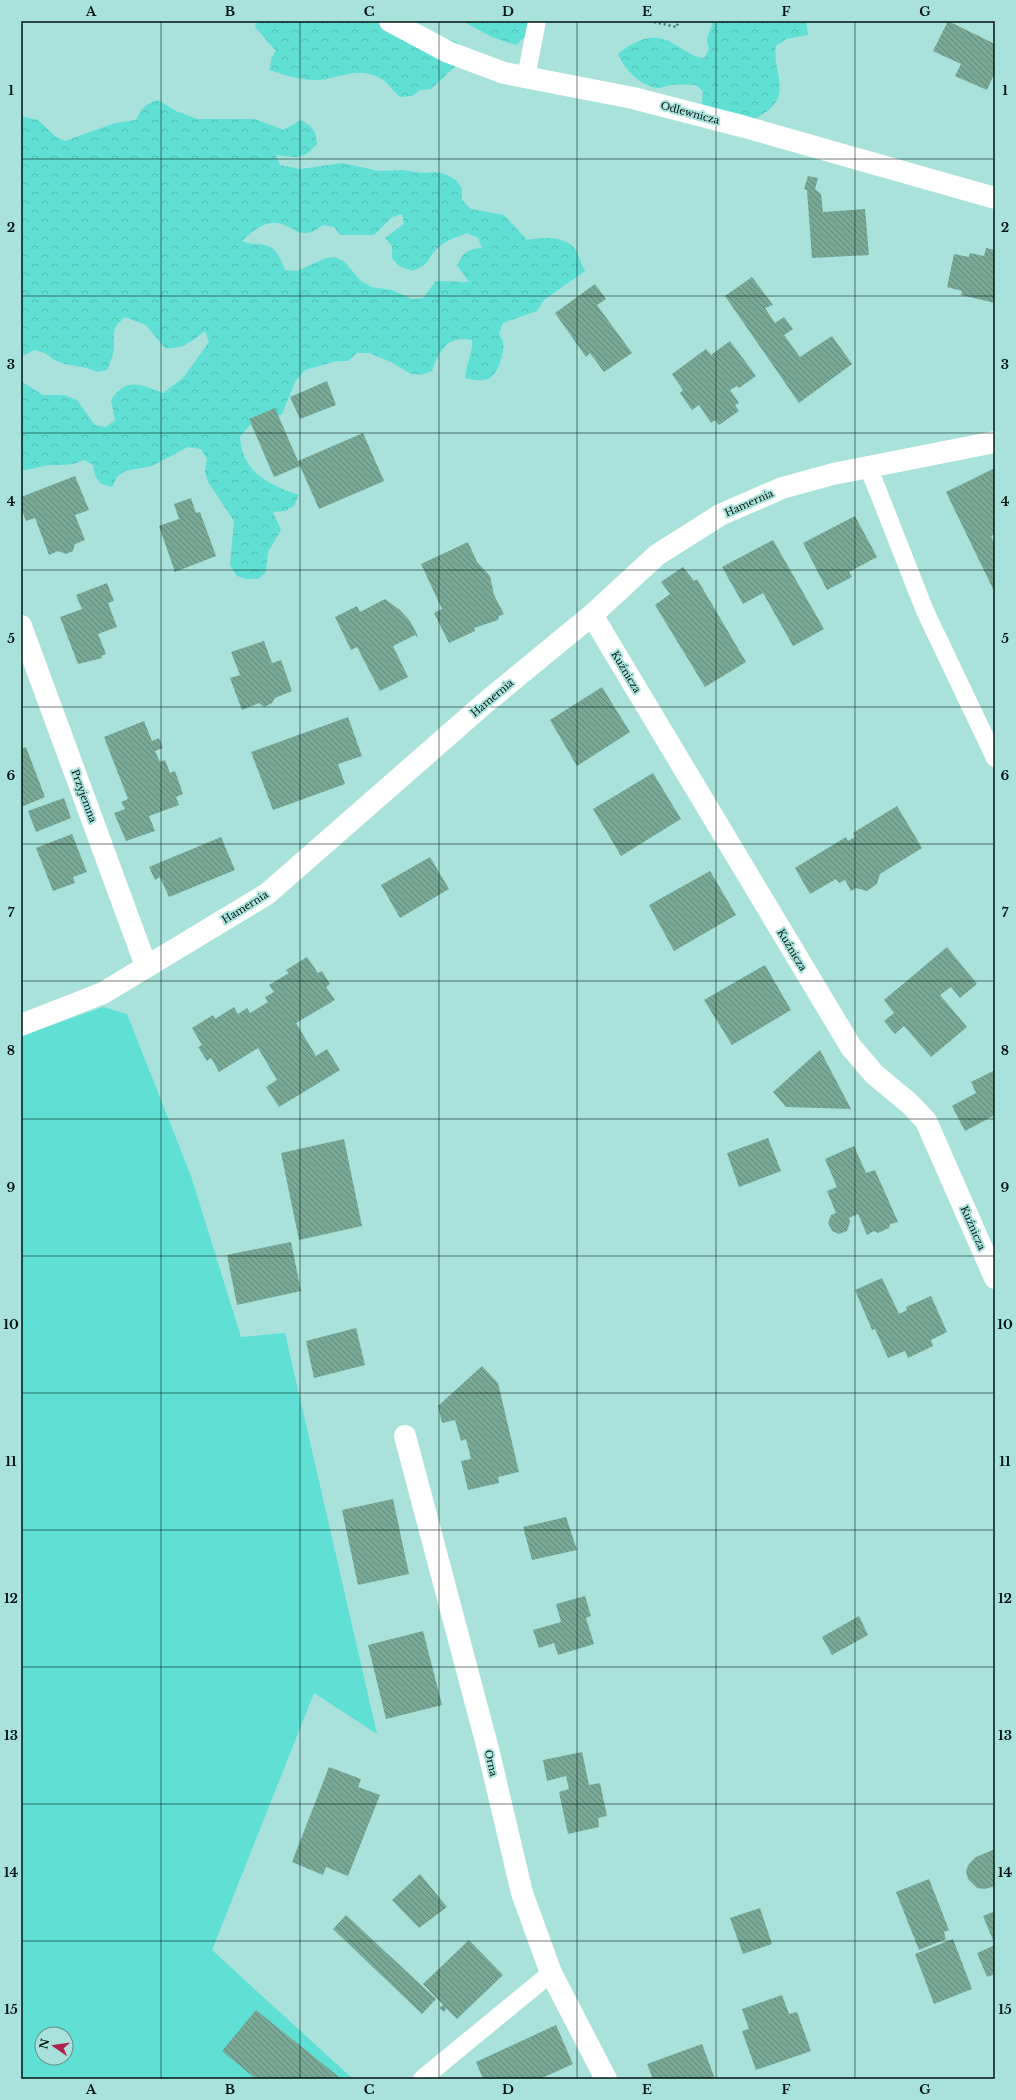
<svg xmlns="http://www.w3.org/2000/svg" width="1016" height="2100" viewBox="0 0 1016 2100" font-family="'Libre Baskerville',serif">
<style>
.grass{fill:#60dfd4;fill-rule:evenodd}
.forest{fill:url(#forest-crowns);fill-rule:evenodd}
.building{fill:url(#building-back-hatch)}
.lines{fill:none;stroke-linecap:round;stroke-linejoin:round}
.path{stroke:#4f746f;stroke-width:2.5;stroke-dasharray:2 3;stroke-linecap:butt}
.service{stroke:#fff;stroke-width:18}
.minor{stroke:#fff;stroke-width:22}
.grid{fill:none;stroke:#001311;stroke-width:1;stroke-opacity:0.55}
.labels{text-anchor:middle;dominant-baseline:central;stroke-width:4;stroke-linejoin:round;paint-order:stroke}
.street-label{font-size:10px;fill:#001311;stroke:#a8e2db}
.neatline{fill:none;stroke:#001311;stroke-width:1.5}
.grid-label{font-size:13px;text-anchor:middle;font-weight:bold;fill:#001311}
</style>
<defs>
<pattern id="forest-crowns" width="20" height="18" patternUnits="userSpaceOnUse"><rect width="20" height="18" fill="#60dfd4"/><path d="M2 6a3 3 0 1 1 6 0M12 15a3 3 0 1 1 6 0" fill="none" stroke="#52beb5"/></pattern>
<pattern id="building-back-hatch" width="6" height="6" patternUnits="userSpaceOnUse"><rect width="6" height="6" fill="#79a996"/><path d="M-1 5l2 2M0 0l6 6M5-1l2 2" fill="none" stroke="#618879"/></pattern>
</defs>
<rect width="100%" height="100%" fill="#a8e2db"/>
<path class="grass" d="M103,1007L127,1014L191,1176L241,1337L285,1333L377,1734L314,1693L212,1950L353,2079H21V1036ZM42,2034H66V2058H42Z"/>
<g class="forest">
<path d="M257,21H404L447,39L457,42L463,50L461,61L431,89L420,90L412,96L400,97C394,92 389,84 383,80C358,65 342,78 319,80C303,81 284,75 270,70L271,59L276,51L255,27Z"/>
<polygon points="466,21 534,21 525,37 516,45 492,37 468,24"/>
<path d="M713,21H806L808,35L786,39L776,46C772,64 787,89 775,103C770,111 758,117 750,122L705,114L702,103L703,92L697,85C689,85 680,84 672,85C668,85 664,87 660,88C642,88 624,69 618,54C639,37 656,31 679,47C688,52 693,57 704,58L709,50L707,39Z"/>
<path d="M158,100L176,111L197,119H254L284,130L301,120C312,126 316,131 317,144C303,161 296,157 276,155L280,165L301,169L342,163L379,171L402,170L423,173L435,172L445,174L456,180L462,188V200L471,209L504,215L527,240C541,237 569,235 576,251C580,257 581,264 585,271L544,300L537,311L503,323L499,334C500,336 503,340 503,342C505,352 499,372 490,378C482,382 472,380 465,378C466,365 473,353 472,340C448,335 439,350 432,371L421,375L411,374L391,362L369,353H357L348,361H337L305,370L295,382L282,414C274,418 267,417 259,420C251,422 245,431 240,437C242,472 269,485 299,495L294,506L285,511L273,512L281,530L268,552L266,572L258,579H247L237,576L230,565L234,521L208,482L205,472L207,459L201,449L188,447L152,466L125,471L117,477L112,487L101,484L95,476L93,465L84,460C66,468 60,463 43,466C35,468 30,470 21,470V381L43,395H64L77,400L95,425L106,427L115,420L111,400C127,376 141,385 163,393L183,378L209,342L205,331C192,341 182,350 165,348L146,325L125,317C111,329 114,332 114,348C113,356 110,363 107,370L97,372L87,368L65,364L54,360L45,353L34,350L21,357V116L38,120L55,136L65,141L115,123L136,120C141,108 145,104 158,100ZM402,214L404,224L385,238L392,246V258L399,266L412,271C432,264 426,258 439,247C447,240 457,237 467,233L478,238L482,248C467,250 464,251 457,265L469,282L436,281L423,298L412,299L392,290L371,287L360,280L345,262L335,257L326,258L297,271L285,270C281,260 277,247 264,245C256,243 250,245 242,241C250,234 260,224 271,223C293,220 297,246 323,225L334,227L340,235H374L392,217Z"/>
</g>
<g class="building">
<polygon points="948,21 995,44 995,72 987,90 955,76 961,64 933,51"/>
<polygon points="808,176 818,178 815,189 821,194 823,212 865,209 869,255 812,258 807,190 804,189"/>
<polygon points="986,248 995,250 995,303 961,295 962,291 947,287 954,254 969,257 970,253 984,256"/>
<polygon points="752,277 773,305 765,308 775,323 784,317 793,329 784,335 800,357 832,336 852,364 799,403 725,296"/>
<polygon points="595,284 606,299 597,305 632,353 604,372 590,353 586,357 555,313"/>
<polygon points="730,341 756,376 739,388 737,386 730,390 739,403 735,405 739,411 719,425 715,420 711,423 699,405 692,410 680,393 683,390 672,374 706,349 711,355"/>
<polygon points="327,381 336,405 300,419 290,397"/>
<polygon points="275,408 298,461 363,433 384,481 319,509 300,466 274,477 249,419"/>
<polygon points="995,468 995,534 991,536 995,545 995,588 993,589 946,492"/>
<polygon points="75,476 89,510 75,515 85,540 75,544 73,551 66,554 58,551 49,555 35,518 26,521 21,508 21,497"/>
<polygon points="191,498 196,513 200,512 216,556 175,572 159,526 179,519 174,504"/>
<polygon points="855,516 877,557 849,572 852,577 827,590 803,543"/>
<polygon points="773,540 824,629 793,646 763,593 743,604 722,567"/>
<polygon points="468,542 477,562 490,576 494,595 504,614 499,616 498,620 474,628 475,631 449,643 434,613 442,609 421,564"/>
<polygon points="683,567 694,581 697,579 746,662 705,687 655,605 670,594 661,582"/>
<polygon points="107,583 114,601 108,603 117,627 98,634 106,654 101,656 102,658 78,664 60,617 82,609 76,595"/>
<polygon points="385,599 400,610 410,621 418,636 417,637 415,635 393,646 408,677 380,691 357,647 351,650 335,617 357,606 360,612"/>
<polygon points="264,641 272,663 281,660 292,691 275,698 272,703 264,707 259,703 242,710 230,678 240,675 231,652"/>
<polygon points="602,687 630,732 577,766 550,720"/>
<polygon points="348,717 362,756 338,764 345,784 273,810 251,752"/>
<polygon points="144,721 152,741 159,738 163,748 155,751 160,762 165,760 170,773 175,771 183,794 176,797 179,805 149,816 155,831 126,841 114,813 125,809 121,802 128,799 104,737"/>
<polygon points="26,747 45,797 21,807 21,749"/>
<polygon points="653,773 681,819 621,856 593,809"/>
<polygon points="64,798 71,818 36,832 28,811"/>
<polygon points="897,806 922,848 880,874 877,884 867,891 856,888 851,891 845,880 839,883 836,879 810,894 795,868 846,837 848,841 855,837 853,833"/>
<polygon points="72,834 87,872 73,877 75,883 53,891 36,848"/>
<polygon points="221,837 235,870 169,897 160,877 155,880 149,867"/>
<polygon points="430,857 449,889 400,918 381,885"/>
<polygon points="710,871 736,915 674,951 649,905"/>
<polygon points="947,947 977,984 960,998 951,987 940,995 967,1027 931,1057 904,1026 895,1034 884,1021 894,1013 884,1000"/>
<polygon points="307,957 318,973 322,971 330,984 326,987 335,1000 296,1023 316,1056 327,1049 340,1070 279,1107 266,1087 277,1080 258,1048 219,1072 211,1058 207,1061 198,1047 202,1045 192,1028 213,1015 215,1019 234,1007 238,1014 247,1008 250,1013 268,1002 265,997 274,992 269,985 289,973 286,970"/>
<polygon points="765,965 791,1010 732,1045 704,1000"/>
<polygon points="820,1050 851,1109 786,1107 773,1092"/>
<polygon points="995,1070 995,1115 965,1131 952,1106 976,1093 971,1082"/>
<polygon points="768,1138 781,1171 739,1187 727,1153"/>
<polygon points="344,1139 362,1226 299,1240 281,1153"/>
<polygon points="854,1146 866,1173 875,1170 898,1222 890,1224 889,1228 878,1233 874,1231 867,1235 858,1214 849,1218 850,1222 847,1231 839,1234 832,1231 828,1223 831,1215 836,1213 827,1191 837,1187 825,1159"/>
<polygon points="291,1242 301,1291 237,1305 227,1255"/>
<polygon points="882,1278 899,1314 907,1310 906,1307 931,1296 947,1332 931,1340 933,1346 908,1358 905,1351 888,1358 875,1329 872,1330 855,1290"/>
<polygon points="356,1328 365,1365 314,1378 306,1341"/>
<polygon points="482,1366 498,1383 519,1472 498,1477 499,1483 468,1490 461,1461 471,1459 466,1439 461,1441 455,1420 442,1423 438,1406"/>
<polygon points="393,1499 409,1574 358,1585 342,1510"/>
<polygon points="566,1517 577,1550 532,1560 523,1527"/>
<polygon points="585,1596 591,1616 586,1618 594,1644 558,1655 554,1643 539,1648 533,1630 561,1622 556,1604"/>
<polygon points="859,1616 868,1635 832,1655 822,1637"/>
<polygon points="423,1631 442,1705 386,1719 368,1645"/>
<polygon points="582,1752 589,1785 600,1783 607,1816 598,1818 599,1827 568,1834 559,1792 569,1789 566,1776 547,1781 543,1760"/>
<polygon points="329,1767 361,1779 358,1787 380,1795 348,1876 326,1867 323,1875 292,1862"/>
<polygon points="995,1849 995,1886 985,1889 977,1888 968,1879 966,1871 969,1864 976,1857"/>
<polygon points="420,1874 447,1907 419,1928 392,1900"/>
<polygon points="929,1879 949,1930 944,1932 946,1939 919,1950 896,1892"/>
<polygon points="760,1908 772,1944 743,1954 730,1918"/>
<polygon points="995,1911 995,1974 987,1977 977,1953 995,1945 983,1916"/>
<polygon points="346,1915 436,1999 422,2014 333,1929"/>
<polygon points="953,1939 972,1989 934,2004 915,1954"/>
<polygon points="469,1940 503,1975 457,2019 446,2008 444,2012 439,2008 443,2005 423,1984"/>
<polygon points="782,1995 789,2014 797,2012 811,2051 756,2070 742,2031 749,2029 742,2009"/>
<polygon points="256,2010 339,2077 337,2079 256,2079 222,2051"/>
<polygon points="556,2025 573,2064 540,2079 496,2079 495,2077 483,2079 476,2062"/>
<polygon points="702,2044 715,2079 653,2079 647,2064"/>
</g>
<g class="lines">
<polyline class="path" points="649,21 677,27 678,21"/>
<g class="service">
<polyline points="526,77 537,21"/>
<polyline points="868,466 925,611 995,758"/>
<polyline points="422,2079 551,1973"/>
</g>
<g class="minor">
<polyline points="390,21 448,52 504,73 633,98 745,127 995,198"/>
<polyline points="592,615 851,1047 874,1074 910,1104 926,1121 995,1278"/>
<polyline points="21,626 146,966"/>
<polyline points="21,1025 103,993 267,894 485,703 592,615 657,555 720,515 782,488 833,474 995,442"/>
<polyline points="405,1436 488,1749 522,1893 551,1973 606,2079"/>
</g>
</g>
<path class="grid" d="M161,21V2079M300,21V2079M439,21V2079M577,21V2079M716,21V2079M855,21V2079M21,159H995M21,296H995M21,433H995M21,570H995M21,707H995M21,844H995M21,981H995M21,1119H995M21,1256H995M21,1393H995M21,1530H995M21,1667H995M21,1804H995M21,1941H995"/>
<g class="labels">
<g class="street-label">
<text transform="translate(690 113) rotate(15)">Odlewnicza</text>
<text transform="translate(749 503) rotate(-24)">Hamernia</text>
<text transform="translate(626 672) rotate(59)">Kuźnicza</text>
<text transform="translate(492 698) rotate(-40)">Hamernia</text>
<text transform="translate(84 796) rotate(70)">Przyjemna</text>
<text transform="translate(245 907) rotate(-32)">Hamernia</text>
<text transform="translate(792 950) rotate(59)">Kuźnicza</text>
<text transform="translate(973 1228) rotate(66)">Kuźnicza</text>
<text transform="translate(491 1763) rotate(77)">Orna</text>
</g>
</g>
<rect width="1016" height="2100" fill="none" stroke="#a8e2db" stroke-width="44"/>
<g transform="translate(54 2046) rotate(283)"><circle r="19" fill="#a8e2db" stroke="#658f8a"/>
<path d="M0-3L7 15L0 10L-7 15Z" fill="#b12151"/>
<text y="-6" font-size="11" font-weight="bold" text-anchor="middle" fill="#001311">N</text>
</g>
<rect x="22" y="22" width="972" height="2056" class="neatline"/>
<g class="grid-label">
<text x="91" y="16">A</text>
<text x="230" y="16">B</text>
<text x="369" y="16">C</text>
<text x="508" y="16">D</text>
<text x="647" y="16">E</text>
<text x="786" y="16">F</text>
<text x="925" y="16">G</text>
<text x="11" y="95">1</text>
<text x="1005" y="95">1</text>
<text x="11" y="232">2</text>
<text x="1005" y="232">2</text>
<text x="11" y="369">3</text>
<text x="1005" y="369">3</text>
<text x="11" y="506">4</text>
<text x="1005" y="506">4</text>
<text x="11" y="643">5</text>
<text x="1005" y="643">5</text>
<text x="11" y="780">6</text>
<text x="1005" y="780">6</text>
<text x="11" y="917">7</text>
<text x="1005" y="917">7</text>
<text x="11" y="1055">8</text>
<text x="1005" y="1055">8</text>
<text x="11" y="1192">9</text>
<text x="1005" y="1192">9</text>
<text x="11" y="1329">10</text>
<text x="1005" y="1329">10</text>
<text x="11" y="1466">11</text>
<text x="1005" y="1466">11</text>
<text x="11" y="1603">12</text>
<text x="1005" y="1603">12</text>
<text x="11" y="1740">13</text>
<text x="1005" y="1740">13</text>
<text x="11" y="1877">14</text>
<text x="1005" y="1877">14</text>
<text x="11" y="2014">15</text>
<text x="1005" y="2014">15</text>
<text x="91" y="2094">A</text>
<text x="230" y="2094">B</text>
<text x="369" y="2094">C</text>
<text x="508" y="2094">D</text>
<text x="647" y="2094">E</text>
<text x="786" y="2094">F</text>
<text x="925" y="2094">G</text>
</g>
</svg>
